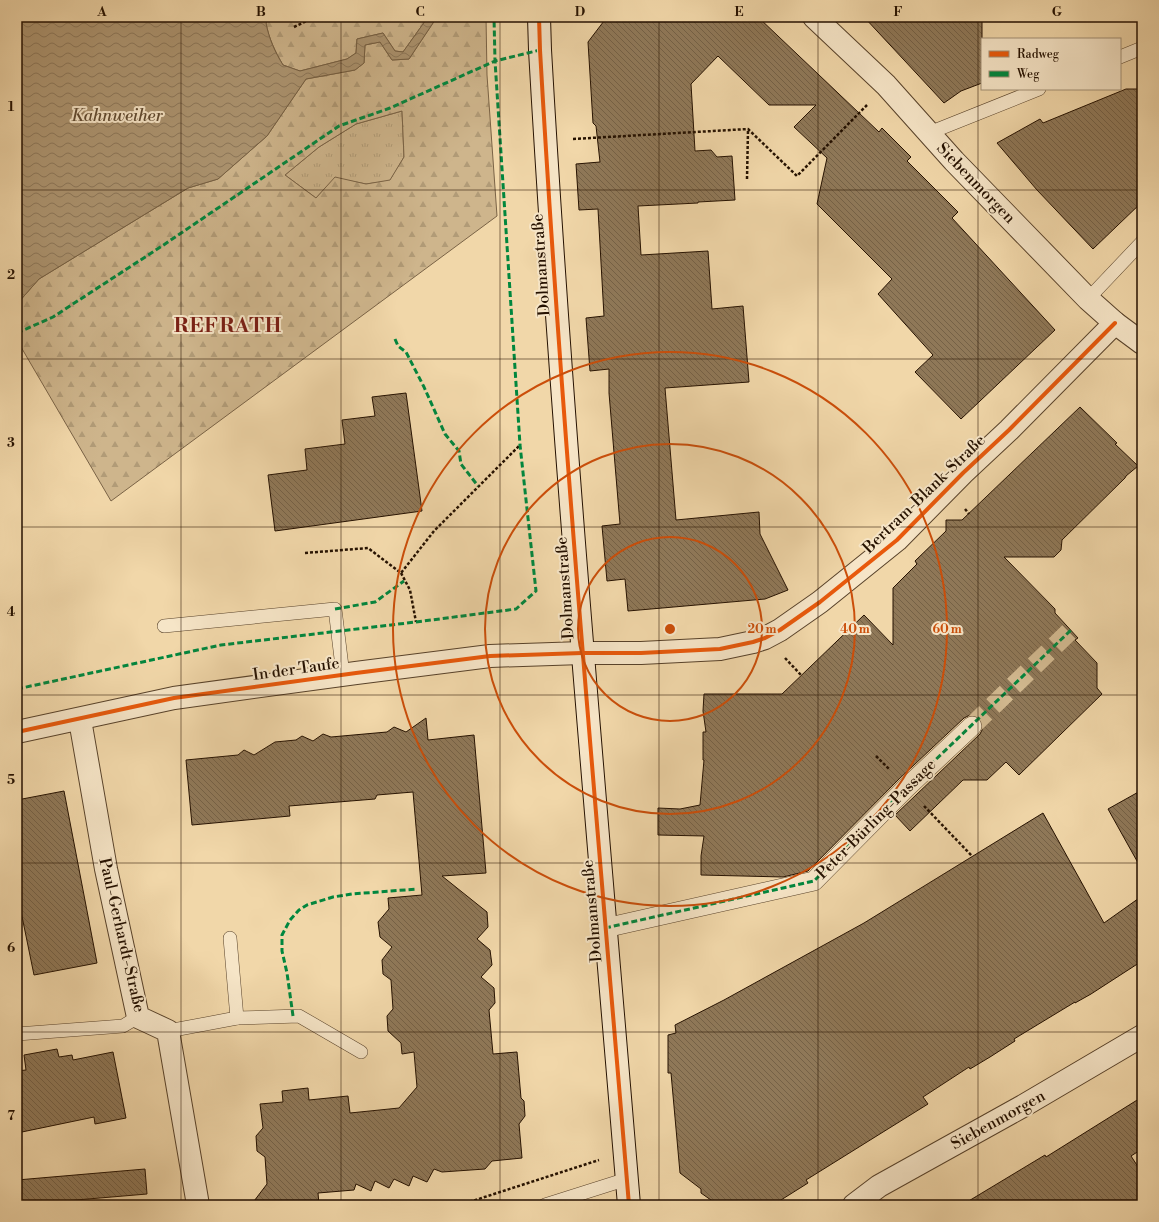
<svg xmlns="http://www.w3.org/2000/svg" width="1159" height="1222" viewBox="0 0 1159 1222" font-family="'Libre Bodoni',serif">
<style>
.grass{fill:url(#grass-tufts);stroke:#7a6346}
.forest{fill:url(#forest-firs);stroke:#7a6346;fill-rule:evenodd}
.water{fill:url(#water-waves);stroke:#766043}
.building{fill:url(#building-back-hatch);stroke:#251100}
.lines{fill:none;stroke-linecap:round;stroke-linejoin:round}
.pedestrian-tunnel{stroke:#d2b990;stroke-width:19;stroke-dasharray:19 10;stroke-linecap:butt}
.service-casing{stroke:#58422a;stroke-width:14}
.pedestrian-casing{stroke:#58422a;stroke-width:20}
.minor-casing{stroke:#58422a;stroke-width:24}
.secondary-casing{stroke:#251100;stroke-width:24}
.path{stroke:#251100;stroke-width:2.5;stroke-dasharray:3 2;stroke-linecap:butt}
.service{stroke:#f6e5c7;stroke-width:13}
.pedestrian{stroke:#f6e5c7;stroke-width:19}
.minor{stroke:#f6e5c7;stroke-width:22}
.secondary{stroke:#f6e5c7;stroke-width:22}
.quiet{stroke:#00873e;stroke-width:3;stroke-dasharray:6 3;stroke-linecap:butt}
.cycleway-casing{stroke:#f6e5c7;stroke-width:6}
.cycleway{stroke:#e8590c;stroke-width:4}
.grid{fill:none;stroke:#251100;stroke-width:1;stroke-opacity:0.55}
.ring{fill:none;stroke:#cb4e0a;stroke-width:2}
.labels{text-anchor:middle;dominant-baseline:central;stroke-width:4;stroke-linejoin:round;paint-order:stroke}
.street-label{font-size:16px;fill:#251100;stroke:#f6e5c7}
.water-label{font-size:17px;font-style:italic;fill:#624c32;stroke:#f6e5c7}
.district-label{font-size:20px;font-weight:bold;letter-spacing:1px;fill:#7a1f14;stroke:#f6e5c7}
.centre{fill:#cb4e0a;stroke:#f6e5c7;stroke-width:2}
.ring-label{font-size:12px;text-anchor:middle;font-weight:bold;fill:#cb4e0a;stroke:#f6e5c7;stroke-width:4;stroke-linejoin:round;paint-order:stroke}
.neatline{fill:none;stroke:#251100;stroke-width:1.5}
.grid-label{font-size:13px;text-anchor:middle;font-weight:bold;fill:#251100}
</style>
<defs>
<pattern id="grass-tufts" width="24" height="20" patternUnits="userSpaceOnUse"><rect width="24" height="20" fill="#ceb58c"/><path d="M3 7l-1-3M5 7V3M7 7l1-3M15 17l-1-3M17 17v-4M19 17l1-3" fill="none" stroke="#b19b77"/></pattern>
<pattern id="forest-firs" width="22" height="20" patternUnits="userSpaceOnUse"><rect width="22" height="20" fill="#ceb58c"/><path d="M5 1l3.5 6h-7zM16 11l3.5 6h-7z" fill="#b19b77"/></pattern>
<pattern id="water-waves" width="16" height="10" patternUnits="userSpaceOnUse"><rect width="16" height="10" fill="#ac9470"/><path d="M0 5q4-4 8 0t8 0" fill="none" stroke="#8c775a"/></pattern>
<pattern id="building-back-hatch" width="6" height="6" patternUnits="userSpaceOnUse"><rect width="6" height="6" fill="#8f7858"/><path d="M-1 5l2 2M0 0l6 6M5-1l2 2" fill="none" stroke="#756146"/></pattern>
</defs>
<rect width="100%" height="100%" fill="#f1d7a9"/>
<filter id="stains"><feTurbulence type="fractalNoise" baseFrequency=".005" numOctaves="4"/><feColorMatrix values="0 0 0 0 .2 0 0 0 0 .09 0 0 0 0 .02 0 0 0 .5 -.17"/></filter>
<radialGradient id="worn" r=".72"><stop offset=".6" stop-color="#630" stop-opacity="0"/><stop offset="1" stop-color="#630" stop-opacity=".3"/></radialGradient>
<polygon class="grass" points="402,111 404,157 390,181 366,184 335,178 316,198 285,175 319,147 356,124"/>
<g class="forest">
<path d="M271,17H428L403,52L395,51L383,33L357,39L356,53L347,59L300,71L283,65C275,51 269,39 266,23Z"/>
<path d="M437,17H486L487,75L497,216L111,501L21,347H17V304L39,279L188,188L218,179L267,136L306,79L355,70L364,63L365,45L380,42L392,60L409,59ZM402,111L404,157L390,180L366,184L335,177L316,198L285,175L319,147L356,124Z"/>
</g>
<path class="water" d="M17,17H271L266,23C269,39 275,52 283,65L300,71L347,59L356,53L357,39L383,33L395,51L403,52L428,17H437L409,59L392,60L380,42L365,45L364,63L355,70L306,79L267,136L218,179L188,188L39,279L17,304Z"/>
<g class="building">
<polygon points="607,17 758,17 879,132 882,128 911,157 907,161 958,212 952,218 1055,330 961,419 915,372 933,355 878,294 892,279 817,204 827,158 794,127 816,105 769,105 718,56 691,84 695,151 711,150 717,157 732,156 735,200 698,202 698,203 638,206 641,255 708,251 712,309 743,306 749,382 665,388 676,520 759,512 760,534 788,590 765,599 628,611 625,579 607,581 602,526 620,524 609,393 609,369 590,371 586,318 604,316 598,209 579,210 576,164 600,162 596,126 593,123 588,42"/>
<polygon points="864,17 982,17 982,83 961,91 944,103"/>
<polygon points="1126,89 1142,89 1142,202 1093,249 1037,190 997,143 1040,119 1043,123"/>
<polygon points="406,393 422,511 275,531 268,475 307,470 305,449 345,444 342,420 375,416 372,397"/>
<polygon points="1080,407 1117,443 1115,444 1138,466 1126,476 1125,478 1062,540 1061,550 1054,557 1004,557 1055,609 1055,613 1078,638 1075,640 1097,663 1097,688 1102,694 1019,775 1006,762 987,780 963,780 910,831 895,815 980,734 982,730 983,724 980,719 976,716 970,715 964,718 898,780 808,871 783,877 701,875 701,856 704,836 658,835 658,808 680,809 700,805 704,760 703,760 703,732 706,732 703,711 704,694 782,694 864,615 893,645 893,588 917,564 915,561 946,531 946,520 962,520"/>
<polygon points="426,718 428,740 474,735 486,873 442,876 487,912 488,927 477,939 490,950 492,965 481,977 494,988 495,1003 489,1010 493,1054 517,1052 521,1098 524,1101 525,1116 519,1124 522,1158 492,1161 485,1169 442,1172 434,1169 427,1182 413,1176 409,1186 394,1179 389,1188 375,1181 371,1191 356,1184 354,1190 318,1193 319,1205 251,1205 267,1184 265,1157 257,1151 256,1136 263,1128 260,1104 283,1102 282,1091 308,1088 309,1100 348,1096 350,1113 399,1108 417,1087 414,1052 402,1054 401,1043 388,1031 387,1016 393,1009 391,980 383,974 382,960 392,947 380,937 378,922 389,909 388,898 422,895 413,792 377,795 375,799 289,806 290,816 192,825 186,760 238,755 244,750 254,755 275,742 296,740 302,736 313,741 323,734 331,737 387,732 394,727 406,732"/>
<polygon points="1142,790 1142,870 1108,809"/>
<polygon points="64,791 97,963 34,975 17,892 17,800"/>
<polygon points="1043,813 1104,923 1142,896 1142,961 1091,994 1075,1003 1075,1002 1014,1039 1015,1041 990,1057 970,1069 969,1067 923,1097 928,1104 806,1180 808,1183 773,1205 718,1205 701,1193 701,1189 680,1173 671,1073 668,1073 668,1035 676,1033 675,1025 724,1000 864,923"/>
<polygon points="57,1049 59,1057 72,1055 73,1060 113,1052 126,1118 95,1124 94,1117 17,1133 17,1071 26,1070 24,1055"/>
<polygon points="1142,1097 1142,1149 1131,1156 1142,1173 1142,1205 962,1205 1045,1155 1046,1157"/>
<polygon points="145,1169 147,1194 17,1205 17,1180"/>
</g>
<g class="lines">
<polyline class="pedestrian-tunnel" points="972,726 1071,630"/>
<g class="service-casing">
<g id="service">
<polyline points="1120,57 1142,48"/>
<polyline points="929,133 1039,89"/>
<polyline points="1088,299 1142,242"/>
<polyline points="164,626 335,609 343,675"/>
<polyline points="237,1018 299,1016 361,1052"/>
<polyline points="168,1031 237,1018 230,938"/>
<polyline points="17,1034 123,1026 138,1017"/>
<polyline points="545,1205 627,1179"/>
</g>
</g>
<g class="pedestrian-casing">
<polyline id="pedestrian" points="605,928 814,881 906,788 972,726"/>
</g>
<g class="minor-casing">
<g id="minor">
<polyline points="814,17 886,85 954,161 1088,299 1115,323 1142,343"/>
<polyline points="80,720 106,869 138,1017 168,1031 198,1205"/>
<polyline points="17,732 174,698 356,673 490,656 582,653 641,653 720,649 753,642 765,638 780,630 820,602 897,540 963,473 1009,430 1115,323"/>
<polyline points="854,1205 879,1186 1023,1106 1142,1036"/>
</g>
</g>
<g class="secondary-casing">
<path id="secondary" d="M539,17L540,50C562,436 597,820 629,1205"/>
</g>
<g class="path">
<polyline points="294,27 315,17"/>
<polyline points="573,139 748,129 797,176 867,105"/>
<polyline points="747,179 748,130"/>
<polyline points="965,509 969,514"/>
<polyline points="305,553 368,548 401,573 434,531 520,445"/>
<polyline points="401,573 410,590 416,622"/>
<polyline points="785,658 801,675"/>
<polyline points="876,756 889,769"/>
<polyline points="924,806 972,856"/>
<polyline points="460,1205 599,1160"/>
</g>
<use href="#service" class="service"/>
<use href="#pedestrian" class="pedestrian"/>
<use href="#minor" class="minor"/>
<use href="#secondary" class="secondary"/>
<g class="quiet">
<polyline points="17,333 53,317 162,246 339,126 390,108 495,61 540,50"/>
<polyline points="395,339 398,346 406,352 424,387 445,434 459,451 461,464 478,486"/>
<polyline points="335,609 375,602 404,581"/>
<polyline points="17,689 221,645 416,622 516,609 536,591 520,445 495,61 494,17"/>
<polyline points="605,928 814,881 906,788 1071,630"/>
<polyline points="293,1016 287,973 282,951 282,935 290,920 299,910 307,905 333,897 352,894 417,889"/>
</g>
<g class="cycleway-casing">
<g id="cycleway">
<path d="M539,17L540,50C562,436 597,820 629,1205"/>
<polyline points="17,732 174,698 356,673 490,656 582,653 641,653 720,649 753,642 765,638 780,630 820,602 897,540 963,473 1009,430 1115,323"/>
</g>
</g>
<use href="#cycleway" class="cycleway"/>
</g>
<path class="grid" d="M181,17V1205M341,17V1205M500,17V1205M659,17V1205M818,17V1205M978,17V1205M17,190H1142M17,359H1142M17,527H1142M17,695H1142M17,863H1142M17,1032H1142"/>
<g class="ring">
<circle cx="670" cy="629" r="92"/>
<circle cx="670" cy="629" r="185"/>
<circle cx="670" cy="629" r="277"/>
</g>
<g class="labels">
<g class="street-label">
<text transform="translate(976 183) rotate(46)">Siebenmorgen</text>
<text transform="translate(541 265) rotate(-94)">Dolmanstraße</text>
<text transform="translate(924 494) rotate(-44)">Bertram-Blank-Straße</text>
<text transform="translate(565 588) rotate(-94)">Dolmanstraße</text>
<text transform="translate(296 669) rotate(-8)">In der Taufe</text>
<text transform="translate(876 819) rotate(-45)">Peter-Bürling-Passage</text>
<text transform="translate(592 911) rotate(-95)">Dolmanstraße</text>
<text transform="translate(122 935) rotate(77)">Paul-Gerhardt-Straße</text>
<text transform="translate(998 1120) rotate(-29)">Siebenmorgen</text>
</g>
<g class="water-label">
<text x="117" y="116">Kahnweiher</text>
</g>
<g class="district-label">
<text x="228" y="326">REFRATH</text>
</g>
</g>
<circle cx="670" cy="629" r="6" class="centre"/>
<g class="ring-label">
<text x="762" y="633">20 m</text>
<text x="855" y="633">40 m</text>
<text x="947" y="633">60 m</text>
</g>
<rect width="1159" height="1222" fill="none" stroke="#f1d7a9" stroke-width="44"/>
<rect x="981" y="38" width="140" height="52" fill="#f6e5c7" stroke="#a29077"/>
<rect x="989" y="51" width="20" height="6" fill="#e8590c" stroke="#a29077"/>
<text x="1017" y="58" font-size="12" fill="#251100">Radweg</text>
<rect x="989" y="71" width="20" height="6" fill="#00873e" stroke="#a29077"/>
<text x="1017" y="78" font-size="12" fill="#251100">Weg</text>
<rect x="22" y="22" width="1115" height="1178" class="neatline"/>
<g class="grid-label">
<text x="102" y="16">A</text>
<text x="261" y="16">B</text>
<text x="420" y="16">C</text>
<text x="580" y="16">D</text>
<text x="739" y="16">E</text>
<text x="898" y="16">F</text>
<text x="1057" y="16">G</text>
<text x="11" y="111">1</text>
<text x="11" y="279">2</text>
<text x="11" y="447">3</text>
<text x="11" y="616">4</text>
<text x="11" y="784">5</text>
<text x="11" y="952">6</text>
<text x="11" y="1120">7</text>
</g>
<rect width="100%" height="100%" filter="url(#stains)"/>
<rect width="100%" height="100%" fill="url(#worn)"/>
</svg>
